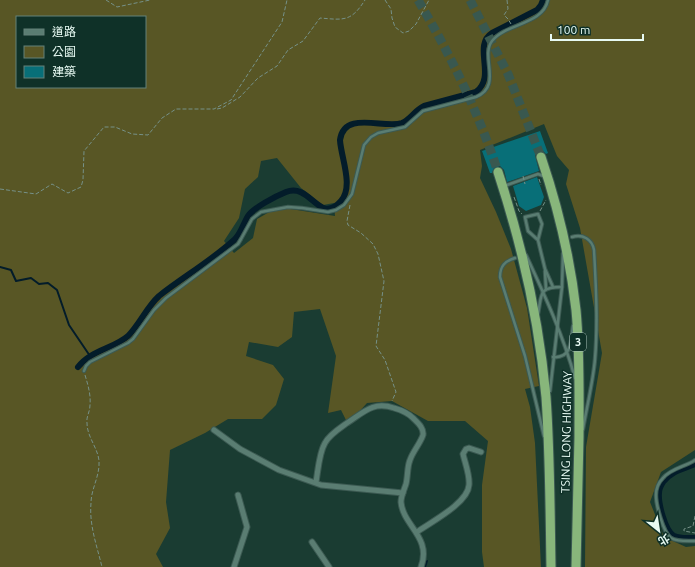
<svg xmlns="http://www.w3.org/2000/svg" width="695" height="567" viewBox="0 0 695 567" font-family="Ubuntu,'Noto Sans TC',sans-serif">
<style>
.green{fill:#585625;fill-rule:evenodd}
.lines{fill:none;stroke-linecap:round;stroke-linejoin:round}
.stream{stroke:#031c2a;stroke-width:2}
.canal{stroke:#031c2a;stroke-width:6}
.building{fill:#086f78}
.motorway-tunnel{stroke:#39584f;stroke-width:9;stroke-dasharray:9 4.5;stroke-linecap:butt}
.service-casing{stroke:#3c5a52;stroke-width:4.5}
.minor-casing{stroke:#3c5a52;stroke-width:7}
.motorway-casing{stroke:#3c5a52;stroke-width:11}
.path{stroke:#769188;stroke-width:1;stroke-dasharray:4 2;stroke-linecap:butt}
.service{stroke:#5a7d72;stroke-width:2.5}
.minor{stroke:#5a7d72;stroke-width:5}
.motorway{stroke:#88b67b;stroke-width:9}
.path-bridge{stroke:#769188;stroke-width:1;stroke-dasharray:4 2;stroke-linecap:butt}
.labels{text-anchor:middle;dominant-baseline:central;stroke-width:3;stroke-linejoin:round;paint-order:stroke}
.shield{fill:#0f3128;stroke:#a6beb6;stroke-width:1}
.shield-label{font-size:11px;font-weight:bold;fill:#e7faf3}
.street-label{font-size:12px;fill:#e7faf3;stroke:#0f3128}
</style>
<rect width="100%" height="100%" fill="#1a3c32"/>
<path class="green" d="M0,0H695V450L661,472L650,502L664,537L686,547L695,546V567H585L586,447L602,353L580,228L566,184L569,170L557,156L544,124L480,150L482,166L480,178L496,212L511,249L527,308L539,386L525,389L530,407L535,443L541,567H484L482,552V485L488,441L465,421H428L392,401L367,403L348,424L341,410L328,413L336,356L320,309L294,312L292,337L278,347L249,342L246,356L273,365L284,379L276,405L262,419H228L205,433L170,450L166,502L170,528L156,554L163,567H0ZM17,17H145V87H17ZM277,158L301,188L323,205L334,203L335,216L278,207L257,219L253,238L234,253L224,241L239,218L245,189L258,177L261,161Z"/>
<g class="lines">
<g class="stream">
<polyline points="0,267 11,270 16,281 31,278 39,284 48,283 57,290 69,325 90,356"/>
<polyline points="425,567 427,561"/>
</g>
<g class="canal">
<path d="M78,367C91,350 113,349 128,336C140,324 146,308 159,296C183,277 211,261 234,240C241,234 243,224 248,216C253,208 276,196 286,192C311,182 319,226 341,201C354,186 341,158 340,140C344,110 384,129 402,123C411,119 415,110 424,106L476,92C497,76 472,46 492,33L537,10L541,5L543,0"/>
<path d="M695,464C684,469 671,471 663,482C661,485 659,489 659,493C658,503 665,531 674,536C680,539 688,538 695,538"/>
</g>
</g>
<g class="building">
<polygon points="540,131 548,153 546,154 543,151 540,151 535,155 539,171 507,182 504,170 500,166 494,168 492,173 490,173 482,151"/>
<polygon points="537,177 544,197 541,205 526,211 519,206 513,186"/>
</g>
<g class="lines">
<g class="motorway-tunnel">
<path d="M418,0C450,54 478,111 498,172"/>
<polyline points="470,0 508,74 541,157"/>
</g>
<g class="service-casing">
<g id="service">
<polyline points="505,186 507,185 538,174 546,177"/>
<path d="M572,237C583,234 592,239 594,250C596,286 598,323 595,359C593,382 587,406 583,429"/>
<polyline points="538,240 528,231 525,217 538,214 542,224 538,240 545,269 553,287"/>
<path d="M526,255C545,296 563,335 575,378"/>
<path d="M515,258C505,261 500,266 500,277L525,356L544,436"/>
<polyline points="545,271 546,289"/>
<path d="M538,314C542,294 538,287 562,287"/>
<path d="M553,357C572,359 571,340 573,326"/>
<path d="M84,371L86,366L90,362L128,343L133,339L154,310L166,298L238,244L241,239L252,219L261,212L288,207L302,208L328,212L336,210L344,205L352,194L364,145L371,137L378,133L405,127L423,111L476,97C503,86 480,57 492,41C506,23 543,25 548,0"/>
<polyline points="550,391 562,287 563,253"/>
<path d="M695,460C685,467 671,468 663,478C659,482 656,489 656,495C656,505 663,532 671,538C678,542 687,541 695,541"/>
</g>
</g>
<g class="minor-casing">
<g id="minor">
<polyline points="214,430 240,449 279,470 321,485 403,493"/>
<path d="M316,482C318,471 319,453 325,443C329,435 340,428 347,423C364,412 373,401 394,408C401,410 408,413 413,418C418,423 424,428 423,435C420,444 413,451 410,460C407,467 408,476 406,484C404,490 401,496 401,502C403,526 432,537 421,567"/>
<path d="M417,532C431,522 468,503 469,485C470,475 465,463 463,454L466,449L469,448L481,452"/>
<polyline points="312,542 329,567"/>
<polyline points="234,567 247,527 238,495"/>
</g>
</g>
<g class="motorway-casing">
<g id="motorway">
<path d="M541,157C558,207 570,257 576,310C580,352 579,394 579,437C578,480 577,524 576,567"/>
<path d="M498,172C522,245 539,320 546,397C550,453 550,510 551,567"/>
</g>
</g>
<g class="path">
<polyline points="106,0 117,7 150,0"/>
<polyline points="385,0 391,9 392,18 395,27 403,33 409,31 416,24 429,0"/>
<polyline points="507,0 508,9 504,15 508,19 511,24"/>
<path d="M217,109L222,108L240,97L258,78L277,66L288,50L303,41L320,18C344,20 351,22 365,0"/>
<polyline points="539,179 541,185"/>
<polyline points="0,189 36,194 52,184 68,193 81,187 83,180 84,151 104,127 115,127 132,134 148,135 162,118 176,109 214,109 231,100 282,22 287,0"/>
<polyline points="514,197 519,211 522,214"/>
<polyline points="350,205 347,221 348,225 361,233 373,244 378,254 384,281 376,346 385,360 396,392 392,401"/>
<polyline points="540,211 546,200"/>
<path d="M85,375C88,385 91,395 90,405C90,412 86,417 87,423C87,437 98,448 99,461C100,476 91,489 91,503C89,525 97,546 102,567"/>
<polyline points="695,516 693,526 684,529 684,531 695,533"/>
</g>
<use href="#service" class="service"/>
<use href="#minor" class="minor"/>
<use href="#motorway" class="motorway"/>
<polyline class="path-bridge" points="523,176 525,184"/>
</g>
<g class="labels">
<rect class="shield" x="570" y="333" width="16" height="18" rx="3"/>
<g class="shield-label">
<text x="578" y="342">3</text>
</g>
<g class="street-label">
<text transform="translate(566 432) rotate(-89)">TSING LONG HIGHWAY</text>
</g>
</g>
<rect x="16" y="16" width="130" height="72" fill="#0f3128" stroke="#658179"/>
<rect x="24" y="29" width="20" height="6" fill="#5a7d72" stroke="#658179"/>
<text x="52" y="36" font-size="12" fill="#e7faf3">道路</text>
<rect x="24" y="46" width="20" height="12" fill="#585625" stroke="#658179"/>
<text x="52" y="56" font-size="12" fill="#e7faf3">公園</text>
<rect x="24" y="66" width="20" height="12" fill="#086f78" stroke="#658179"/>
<text x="52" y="76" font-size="12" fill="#e7faf3">建築</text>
<g transform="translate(659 531) rotate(150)" stroke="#0f3128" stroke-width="3" paint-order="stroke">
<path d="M0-3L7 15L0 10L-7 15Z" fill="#e7faf3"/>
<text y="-6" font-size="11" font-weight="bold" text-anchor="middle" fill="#e7faf3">北</text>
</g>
<path d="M551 34v6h92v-6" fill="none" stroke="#e7faf3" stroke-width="2"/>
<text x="557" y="34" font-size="12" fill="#e7faf3" stroke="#0f3128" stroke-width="3" paint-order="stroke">100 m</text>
</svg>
